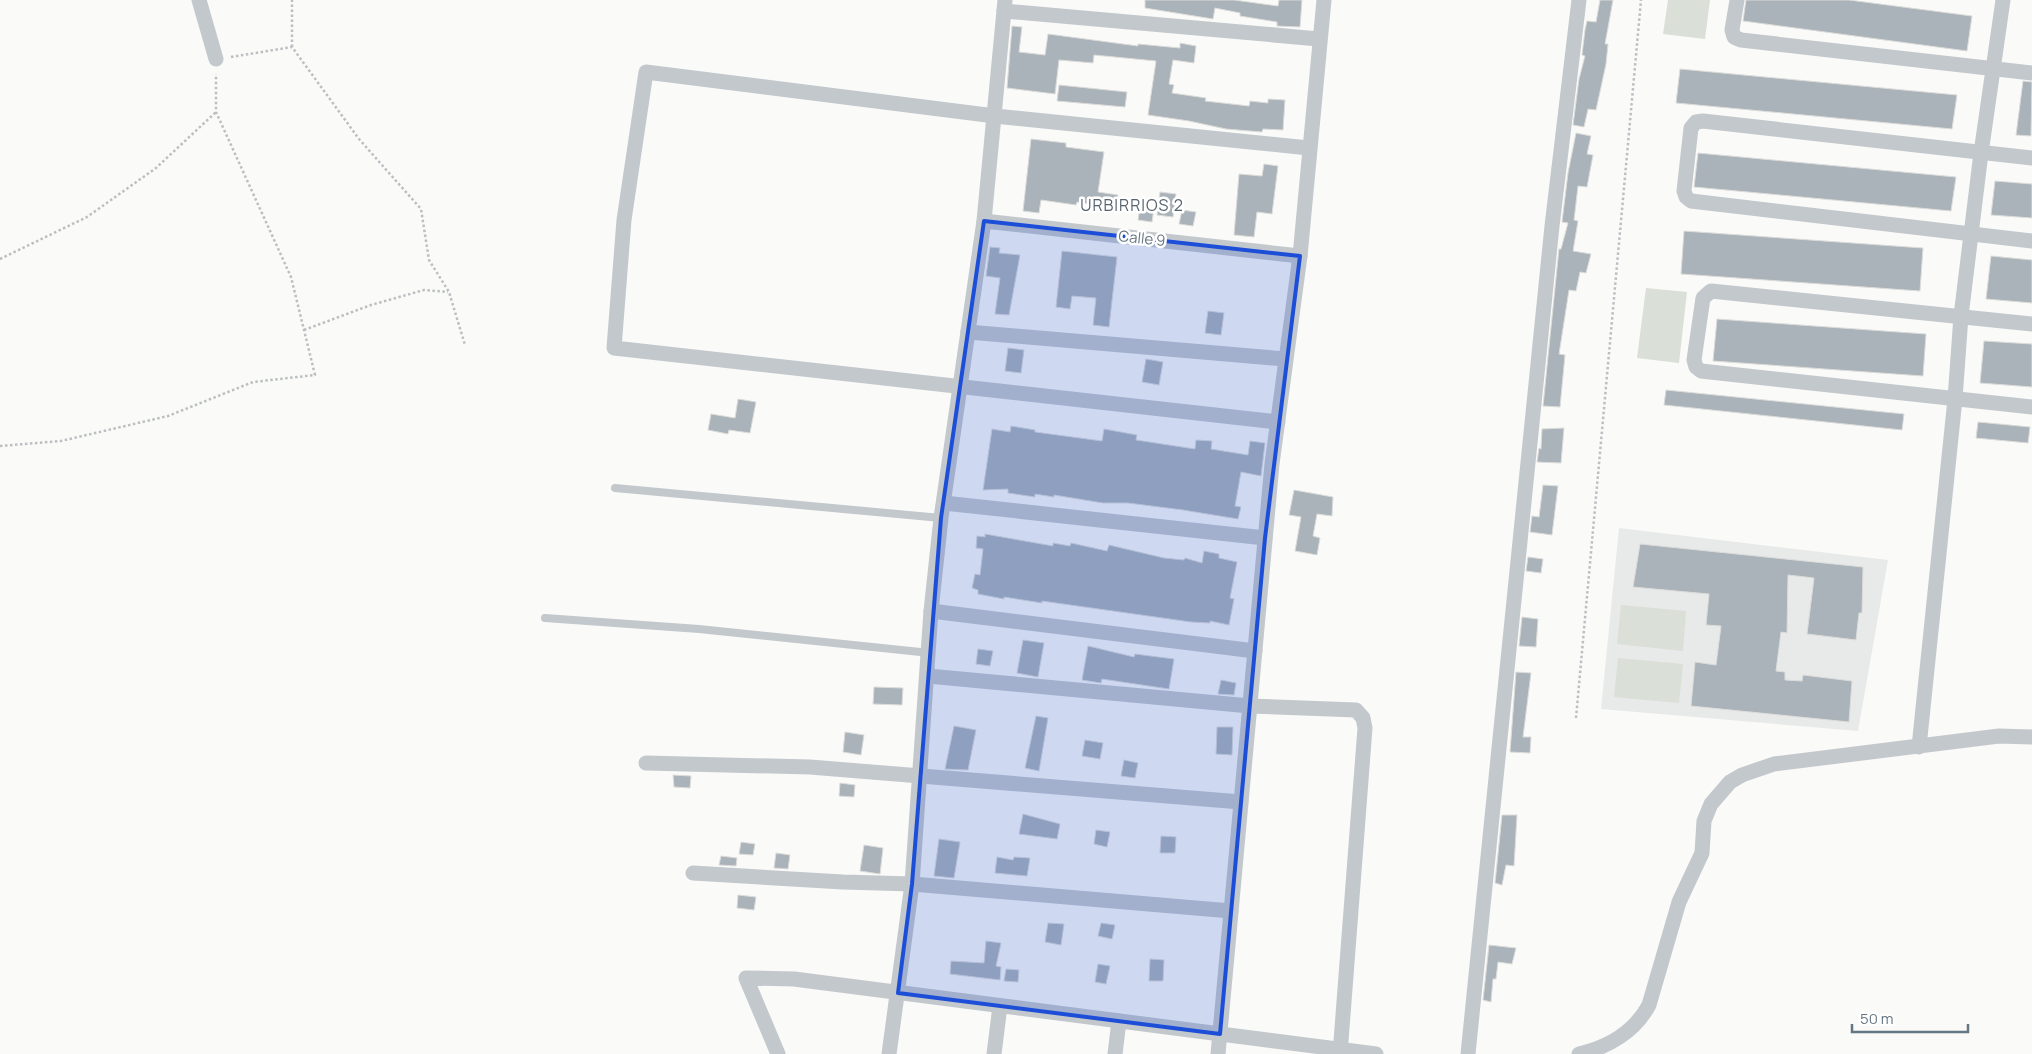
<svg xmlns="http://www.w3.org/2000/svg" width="2032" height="1054" viewBox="0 0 2032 1054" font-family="Manrope,sans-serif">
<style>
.built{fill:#e8e9e9}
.green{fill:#dadfd7}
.building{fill:#aab3b9;stroke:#dcdcda}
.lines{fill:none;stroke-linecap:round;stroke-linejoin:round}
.path{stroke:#bbbfc2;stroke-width:2.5;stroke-dasharray:2.5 2.5;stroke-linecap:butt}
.service{stroke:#c3c8cc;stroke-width:8}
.minor{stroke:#c3c8cc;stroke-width:15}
.marked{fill:#1d4ed8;fill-opacity:0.2;stroke:#1d4ed8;stroke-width:4;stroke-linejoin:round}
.labels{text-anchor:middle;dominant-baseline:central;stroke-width:5;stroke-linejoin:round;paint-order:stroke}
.street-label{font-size:15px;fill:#657683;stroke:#fff}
.neighbourhood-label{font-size:16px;letter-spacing:1px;fill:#57646e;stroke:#fff}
</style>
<rect width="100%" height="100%" fill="#fafaf8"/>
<polygon class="built" points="1619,528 1888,560 1858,731 1601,709"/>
<g class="green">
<polygon points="1668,0 1710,0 1705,39 1663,34"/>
<polygon points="1646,288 1687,292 1679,363 1637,358"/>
<polygon points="1621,605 1686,611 1683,651 1617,644"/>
<polygon points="1618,658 1683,664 1679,703 1614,697"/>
</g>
<g class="building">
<polygon points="1145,0 1234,0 1278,6 1279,0 1302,0 1300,27 1277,26 1277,22 1240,16 1240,13 1215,8 1213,19 1145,8"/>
<polygon points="1600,0 1613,0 1605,44 1608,44 1606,64 1596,110 1588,109 1584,127 1573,125 1579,79 1585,56 1582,55 1585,30 1587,21 1596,22"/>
<polygon points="1746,0 1849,0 1972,16 1967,51 1743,21"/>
<polygon points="1012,26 1022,27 1019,52 1045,55 1048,34 1138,46 1138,44 1180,48 1180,43 1196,46 1194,63 1173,60 1169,84 1174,85 1172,93 1206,98 1205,101 1249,106 1250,101 1268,103 1268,99 1285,100 1283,130 1263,129 1262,132 1226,129 1189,121 1148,115 1156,61 1094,55 1093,63 1059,60 1055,94 1007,88"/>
<polygon points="1680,69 1957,95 1952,129 1676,103"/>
<polygon points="2023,81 2032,82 2031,136 2016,135"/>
<polygon points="1059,85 1127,92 1125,107 1057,101"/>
<polygon points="1576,133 1591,136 1587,154 1593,155 1587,187 1578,186 1574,220 1578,221 1573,251 1591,254 1586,273 1580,272 1576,291 1569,290 1559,354 1565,355 1560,407 1543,406 1559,249 1561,249 1568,223 1562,222 1568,173"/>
<polygon points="1031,139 1066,143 1066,147 1104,152 1098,192 1118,195 1115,209 1077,202 1076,205 1041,200 1039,213 1023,211"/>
<polygon points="1698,153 1956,177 1951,211 1694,187"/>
<polygon points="1264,164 1278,166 1272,214 1257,212 1254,237 1234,235 1239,174 1262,176"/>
<polygon points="1995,181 2032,184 2032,218 1991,215"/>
<polygon points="1160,192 1176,194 1173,217 1157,215"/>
<polygon points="1140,206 1154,208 1152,222 1138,220"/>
<polygon points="1182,210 1196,212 1193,226 1179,224"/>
<polygon points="1684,231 1923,248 1920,291 1681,274"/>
<polygon points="990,247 1000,248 999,253 1020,255 1009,315 995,314 1000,278 986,276"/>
<polygon points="1062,251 1117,257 1109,327 1093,325 1096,298 1072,296 1070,309 1056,307"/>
<polygon points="1991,256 2032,260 2032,303 1986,299"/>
<polygon points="1208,311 1224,313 1221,335 1205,333"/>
<polygon points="1717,319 1926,334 1923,376 1713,361"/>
<polygon points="1984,341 2032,344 2032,387 1980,383"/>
<polygon points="1008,348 1024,350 1021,373 1005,371"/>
<polygon points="1146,359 1163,362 1159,385 1142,382"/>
<polygon points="1666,390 1904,414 1902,430 1664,405"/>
<polygon points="738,399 756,402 750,433 729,430 728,434 708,430 711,414 735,418"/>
<polygon points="1978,422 2030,427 2028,443 1976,438"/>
<polygon points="1011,426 1035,430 1035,432 1102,441 1104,429 1137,435 1136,440 1195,449 1196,440 1212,441 1211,449 1248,455 1250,441 1265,443 1261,476 1241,472 1235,506 1241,507 1238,519 1183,510 1128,503 1103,503 1054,495 1054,497 1035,494 1035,497 1008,493 1008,489 983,490 992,429 1010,432"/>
<polygon points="1564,428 1561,463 1537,462 1539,448 1541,449 1542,429"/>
<polygon points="1543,485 1558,486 1552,535 1530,532 1532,516 1539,517"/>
<polygon points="1294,490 1333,497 1332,516 1317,514 1313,536 1320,538 1317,555 1295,551 1301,517 1289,515"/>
<polygon points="985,534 1053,546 1053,543 1070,546 1071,543 1107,551 1109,545 1164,558 1184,560 1185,558 1202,563 1204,551 1219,554 1219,558 1237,562 1230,598 1234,599 1229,625 1210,621 1210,623 1191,622 1042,601 1042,603 1004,597 1004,599 978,594 978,590 972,588 975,574 980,575 983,549 976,548 977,536 985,537"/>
<polygon points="1640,544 1863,567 1862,613 1859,613 1856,640 1807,634 1814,578 1788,575 1787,633 1781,632 1776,671 1785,672 1785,680 1802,681 1803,675 1852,681 1849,722 1691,706 1695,662 1716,665 1721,626 1706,625 1709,594 1633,587"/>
<polygon points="1528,557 1543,559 1541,573 1526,571"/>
<polygon points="1522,617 1538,619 1536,647 1519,646"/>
<polygon points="1023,640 1044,643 1038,677 1017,673"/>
<polygon points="1088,646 1134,657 1135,654 1174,659 1169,689 1102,679 1101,683 1082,680"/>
<polygon points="978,649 993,651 990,666 976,664"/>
<polygon points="1516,672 1531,673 1523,737 1531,737 1530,753 1510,752"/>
<polygon points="1221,680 1236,683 1234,695 1218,694"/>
<polygon points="874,687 903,688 902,705 873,704"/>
<polygon points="1036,716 1048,718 1039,771 1025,768"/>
<polygon points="954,726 976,730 968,770 945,769"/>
<polygon points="1217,727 1233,727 1232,755 1216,754"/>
<polygon points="845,732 864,735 861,755 843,752"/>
<polygon points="1085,740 1103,743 1100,759 1082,756"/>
<polygon points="1124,760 1138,763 1135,778 1121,776"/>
<polygon points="673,775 691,776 690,788 674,787"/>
<polygon points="840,783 855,785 854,797 839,796"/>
<polygon points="1023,814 1060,824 1057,839 1019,834"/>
<polygon points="1502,815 1517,815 1514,866 1506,865 1502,885 1495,883"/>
<polygon points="1096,830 1110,832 1107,847 1094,844"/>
<polygon points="1161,836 1176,837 1175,853 1160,853"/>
<polygon points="939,839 960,842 954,878 934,876"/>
<polygon points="741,842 755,844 753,855 739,854"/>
<polygon points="864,845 883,848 880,874 860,871"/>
<polygon points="776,853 790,855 788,869 774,868"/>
<polygon points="721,856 737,858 736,866 719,865"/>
<polygon points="997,857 1013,860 1014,857 1030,858 1027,876 995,873"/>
<polygon points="738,895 756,897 754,910 737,908"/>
<polygon points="1048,923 1064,924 1061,945 1045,942"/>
<polygon points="1101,923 1115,925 1112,939 1098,936"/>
<polygon points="986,941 1001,943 996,966 1001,967 1000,980 950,974 951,961 984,963"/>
<polygon points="1489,945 1516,948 1512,964 1498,962 1496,979 1493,979 1491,1002 1483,1000"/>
<polygon points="1150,959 1164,960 1163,981 1149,981"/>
<polygon points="1098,964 1110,966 1106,984 1095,982"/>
<polygon points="1006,969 1019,970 1018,982 1004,981"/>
</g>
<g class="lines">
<g class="path">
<polyline points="292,47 292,0"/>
<polyline points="231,57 292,47 359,139 421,209 429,260 449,292 465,345"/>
<polyline points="0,259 87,217 156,168 216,112"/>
<polyline points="304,330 371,305 424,290 448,292"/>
<polyline points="0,446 61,441 168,416 253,382 315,375 291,277 216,112 216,74"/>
<polyline points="1576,718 1641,0"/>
</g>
<g class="service">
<polyline points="615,488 941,518"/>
<polyline points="545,618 699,629 930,653"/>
</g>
<g class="minor">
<polyline points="199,0 216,59"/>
<polyline points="1737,0 1732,30 1734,37 1741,40 2032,73"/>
<polyline points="1004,11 1319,39"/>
<polyline points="2032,158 1703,121 1696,122 1691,128 1684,191 1686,197 1691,201 2032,241"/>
<polyline points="984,221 1300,256"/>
<polyline points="2032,324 1711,291 1703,298 1694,360 1696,367 1701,371 2032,407"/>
<polyline points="968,332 1285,359"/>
<polyline points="1278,422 614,348 624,220 646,72 995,116 1309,148"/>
<polyline points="944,503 1265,538"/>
<polyline points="931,611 1255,651"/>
<polyline points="928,676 1250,706 1356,710 1363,718 1365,728 1340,1054"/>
<polyline points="1919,747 1955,399 1961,316 1981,153 2003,0"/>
<polyline points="646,763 810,767 1241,802"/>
<polyline points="693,873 843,882 912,884 1231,911"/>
<polyline points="778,1054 746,978 794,979 1376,1054"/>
<polyline points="889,1054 912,884 931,611 941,518 984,221 1005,0"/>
<polyline points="994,1054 1000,1006"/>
<polyline points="1115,1054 1119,1021"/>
<polyline points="1218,1054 1272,464 1300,256 1324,0"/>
<polyline points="1468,1054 1552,226 1579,0"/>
<path d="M1579,1054C1609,1047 1635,1031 1649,1005L1679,902L1702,853L1704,821L1711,804L1730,782L1742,775L1774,764L1999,736L2032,737"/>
</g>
</g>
<path class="marked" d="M984,221L1300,256L1265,538L1220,1034L898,993L912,884L941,518Z"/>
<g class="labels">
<g class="street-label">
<text transform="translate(1142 238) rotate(6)">Calle 9</text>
</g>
<g class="neighbourhood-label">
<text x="1132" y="205">URBIRRIOS 2</text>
</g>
</g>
<path d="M1852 1024v8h116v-8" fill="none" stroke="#657683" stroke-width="2.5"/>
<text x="1860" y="1024" font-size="15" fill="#657683" stroke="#ffffff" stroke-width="4" paint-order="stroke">50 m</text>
</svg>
